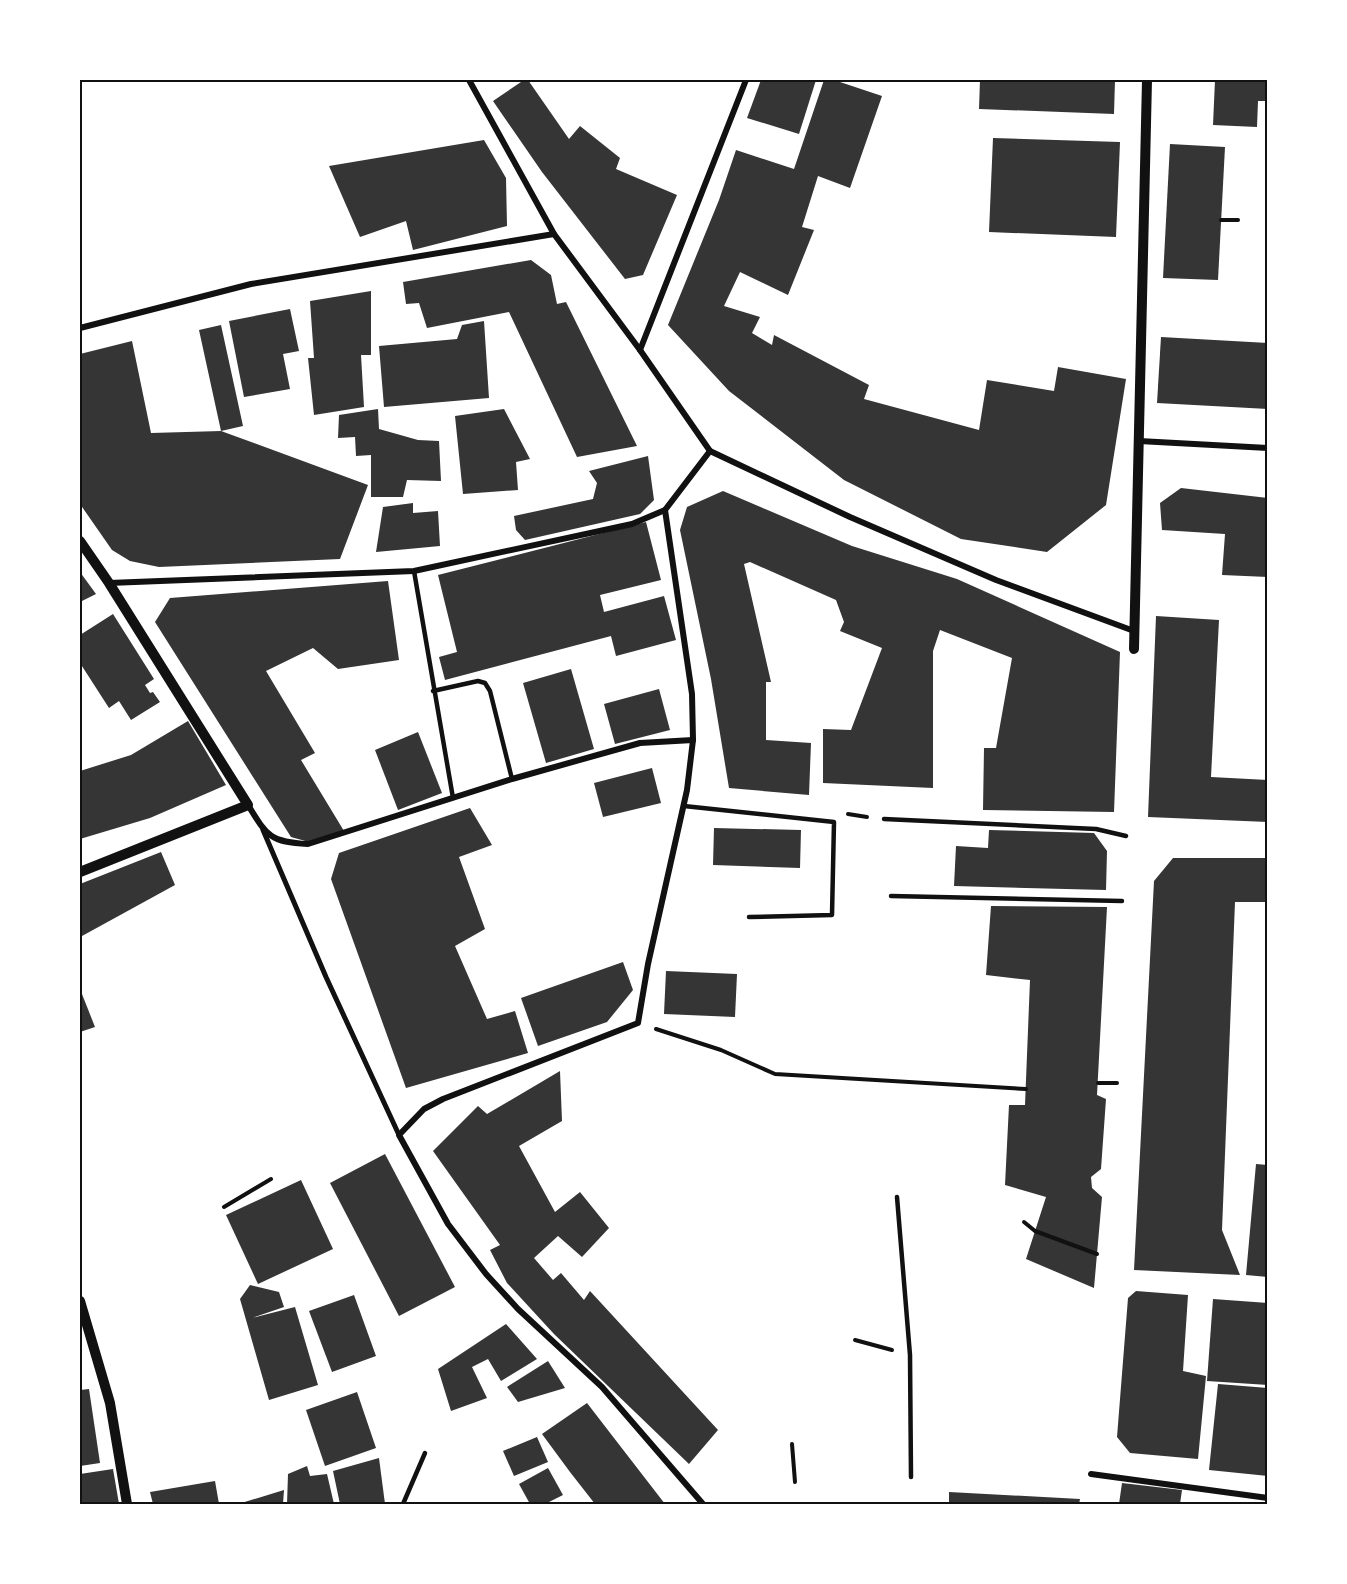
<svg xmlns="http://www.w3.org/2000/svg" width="1347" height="1584" viewBox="0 0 1347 1584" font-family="'Fira Sans',sans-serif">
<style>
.building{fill:#353535}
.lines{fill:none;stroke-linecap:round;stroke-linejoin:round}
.path{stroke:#111;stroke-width:4}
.service{stroke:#111;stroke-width:4.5}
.pedestrian{stroke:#111;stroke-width:5}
.minor{stroke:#111;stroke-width:6}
.tertiary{stroke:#111;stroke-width:10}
.neatline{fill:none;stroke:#111;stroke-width:2}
</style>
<rect width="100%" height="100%" fill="#fff"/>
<g class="building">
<polygon points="524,80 528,80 569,139 580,126 620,158 616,169 677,195 643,275 625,279 542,172 493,101"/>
<polygon points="761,80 816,80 799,134 747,118"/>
<polygon points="824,80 834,80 882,96 850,188 818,176 802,227 814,230 788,295 740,272 724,306 760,317 752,333 772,345 774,335 869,385 864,399 979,430 987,380 1054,391 1058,367 1126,379 1106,505 1047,552 961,539 844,480 729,391 668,325 719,200 736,150 794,169"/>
<polygon points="980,80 1115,80 1114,114 979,109"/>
<polygon points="1215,80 1268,80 1268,101 1258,101 1257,127 1213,125"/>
<polygon points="993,138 1120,142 1116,237 989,232"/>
<polygon points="484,140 506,178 507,226 413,250 406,221 360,237 329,166"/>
<polygon points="1170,144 1225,147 1218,280 1163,278"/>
<polygon points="531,260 551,275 557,304 566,302 637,446 577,457 509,312 427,328 419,303 406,304 403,282"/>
<polygon points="371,291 371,355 361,355 364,407 314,415 308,358 314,358 310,301"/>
<polygon points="290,309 299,351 283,354 290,389 244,397 229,321"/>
<polygon points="484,321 489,398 384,407 379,346 457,339 462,325"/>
<polygon points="221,325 243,426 221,431 368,485 340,559 159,567 130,561 112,550 80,504 80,354 132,341 151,433 221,431 199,330"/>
<polygon points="1161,337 1268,343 1268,409 1157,403"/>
<polygon points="378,409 379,429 418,440 439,441 441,481 407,480 403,497 371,497 371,455 356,456 355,437 338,438 339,415"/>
<polygon points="504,409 530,459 516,462 518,490 463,494 455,416"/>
<polygon points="648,456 654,500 640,514 525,540 516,530 514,516 593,499 597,483 589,471"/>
<polygon points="1181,488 1268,498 1268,577 1222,575 1225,534 1162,530 1160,503"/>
<polygon points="723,491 852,546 957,579 1120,652 1114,812 983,810 984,748 996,748 1012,658 940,630 933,651 933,788 823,783 823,729 851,730 882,648 840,631 844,622 836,600 750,562 744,564 771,682 766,682 766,740 811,743 809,795 729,788 711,679 680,530 687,507"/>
<polygon points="413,503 413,513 438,511 440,546 376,552 383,507"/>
<polygon points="646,522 661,580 600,595 604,612 664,596 676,640 616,656 611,636 445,680 439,657 457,652 438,575"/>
<polygon points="80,572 96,594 80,602"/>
<polygon points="388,581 399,660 338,669 313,648 266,671 315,753 301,760 344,831 309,842 291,837 155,622 170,598"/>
<polygon points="113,614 154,679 145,685 150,693 153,692 160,702 131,720 119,701 109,708 80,663 80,635"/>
<polygon points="1156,616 1219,620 1211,777 1268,780 1268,822 1148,817"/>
<polygon points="571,669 594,749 546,763 523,683"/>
<polygon points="659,689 670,730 615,744 604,704"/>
<polygon points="188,721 226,785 150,818 80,839 80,771 131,755"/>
<polygon points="418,732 442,793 398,810 375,750"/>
<polygon points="652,768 661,803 603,817 594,783"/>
<polygon points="470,808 492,845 459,857 485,929 455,946 487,1019 515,1011 528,1053 406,1088 331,879 339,853"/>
<polygon points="714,828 801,830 800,868 713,865"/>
<polygon points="989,830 1094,833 1107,851 1106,890 954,886 956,846 988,848"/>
<polygon points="161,852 175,885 82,936 80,928 80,884"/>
<polygon points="1173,858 1268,858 1268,902 1235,902 1222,1230 1240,1275 1134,1270 1154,881"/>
<polygon points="991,906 1107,907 1097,1095 1106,1099 1101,1169 1091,1177 1092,1188 1102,1197 1094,1288 1026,1259 1046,1197 1005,1185 1009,1105 1025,1105 1030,980 986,975"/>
<polygon points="623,962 633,990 607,1022 538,1046 521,998"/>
<polygon points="666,971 737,974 735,1017 664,1014"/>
<polygon points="80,989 95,1027 80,1032"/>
<polygon points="560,1071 562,1121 519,1146 555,1212 580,1192 609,1228 582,1257 558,1236 534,1258 553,1280 561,1273 584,1300 590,1291 718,1430 689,1464 554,1334 507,1283 490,1250 500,1245 433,1151 478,1106 487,1114"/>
<polygon points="385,1154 455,1287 399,1316 330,1183"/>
<polygon points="1256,1164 1268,1165 1268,1277 1246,1275"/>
<polygon points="301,1180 333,1249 258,1284 226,1215"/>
<polygon points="250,1285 279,1292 284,1307 252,1318 295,1307 318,1385 269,1400 240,1299"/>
<polygon points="1136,1291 1188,1295 1183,1371 1206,1376 1198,1459 1130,1453 1117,1437 1128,1298"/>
<polygon points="354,1295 376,1356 332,1372 309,1311"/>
<polygon points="1213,1299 1268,1303 1268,1385 1207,1381"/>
<polygon points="506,1324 537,1359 501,1381 488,1359 472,1367 487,1398 451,1411 438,1369"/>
<polygon points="548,1361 565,1388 518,1402 507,1387"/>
<polygon points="1218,1384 1268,1388 1268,1476 1209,1470"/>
<polygon points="89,1389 100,1463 80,1466 80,1390"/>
<polygon points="357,1392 376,1448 325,1466 306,1410"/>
<polygon points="587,1403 614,1438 665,1504 595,1504 570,1472 542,1434"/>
<polygon points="537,1437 548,1462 514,1476 503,1451"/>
<polygon points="379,1458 385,1504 340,1504 333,1471"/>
<polygon points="307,1466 310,1476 327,1474 334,1504 287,1504 288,1474"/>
<polygon points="548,1468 563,1495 545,1504 530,1504 519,1484"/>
<polygon points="113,1469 119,1504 80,1504 80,1474"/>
<polygon points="215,1481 219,1504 153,1504 150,1492"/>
<polygon points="1122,1483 1182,1490 1180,1504 1119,1504"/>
<polygon points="284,1490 283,1504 238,1504"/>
<polygon points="949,1492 1080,1499 1079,1504 949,1504"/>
</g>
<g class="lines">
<g class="path">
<polyline points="1221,220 1238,220"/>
<polyline points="848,814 867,817"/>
<polyline points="656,1029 721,1050 775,1074 1026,1089"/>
<polyline points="1098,1083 1117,1083"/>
<polyline points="224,1207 271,1179"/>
<polyline points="1024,1222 1035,1231 1097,1254"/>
<polyline points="80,1245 80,1244"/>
<polyline points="855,1340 892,1350"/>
<polyline points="792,1444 795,1482"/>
</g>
<g class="service">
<polyline points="414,571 453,798"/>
<polyline points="433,691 478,681 485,683 490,691 512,779"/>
<polyline points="684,806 834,822 832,915 749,917"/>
<polyline points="884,819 1096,829 1126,836"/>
<polyline points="891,896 1122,901"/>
<polyline points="897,1197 910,1355 911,1477"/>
<polyline points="403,1504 425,1453"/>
</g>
<polyline class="pedestrian" points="263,830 326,977 399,1135"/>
<g class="minor">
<polyline points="469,80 554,234 640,350 710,451 850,517 996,580 1134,631"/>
<polyline points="80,328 251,284 554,234"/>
<polyline points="640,350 746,80"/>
<polyline points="1139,441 1268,448"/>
<polyline points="109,583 414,571 632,524 665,510"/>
<path d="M248,805C267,836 270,842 308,844L512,779L640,743L693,740"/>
<polyline points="1091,1474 1268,1498"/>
<polyline points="703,1504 602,1387 518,1309 486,1274 448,1224 399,1135 424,1109 443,1099 638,1023 648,964 687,790 693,740 692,694 665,510 710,451"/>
</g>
<g class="tertiary">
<polyline points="80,541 109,583 248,805 80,872"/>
<polyline points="1134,649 1147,80"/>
<polyline points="80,1301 110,1403 127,1504"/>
</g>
</g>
<rect width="1347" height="1584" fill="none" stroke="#ffffff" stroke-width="162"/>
<rect x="81" y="81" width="1185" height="1422" class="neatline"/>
</svg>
